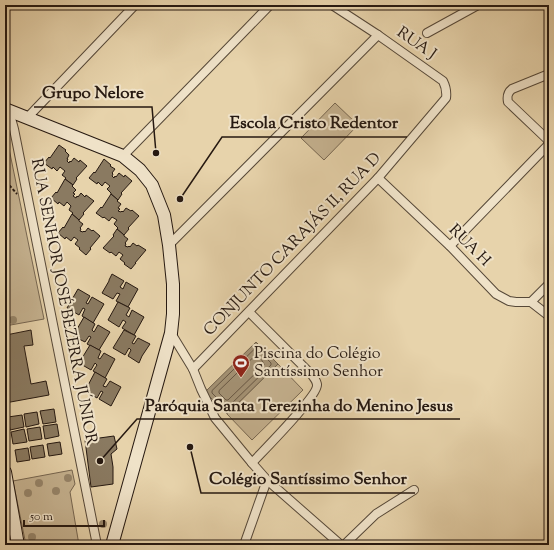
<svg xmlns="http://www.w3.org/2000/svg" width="554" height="550" viewBox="0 0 554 550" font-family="'Sorts Mill Goudy',serif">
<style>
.green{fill:#c6b391;stroke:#766651}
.water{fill:#a59477;stroke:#72634e}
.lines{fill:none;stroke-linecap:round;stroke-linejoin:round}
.shore{stroke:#665644;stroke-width:1}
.building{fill:#8a7a61;stroke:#261911}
.street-casing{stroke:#564838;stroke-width:10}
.secondary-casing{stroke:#261911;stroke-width:14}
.path{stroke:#261911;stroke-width:2;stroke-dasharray:3 2;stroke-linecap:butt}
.street{stroke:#efe2c8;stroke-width:8}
.secondary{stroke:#efe2c8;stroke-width:12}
.tree{fill:#97866b}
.labels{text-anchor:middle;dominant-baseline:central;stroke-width:4;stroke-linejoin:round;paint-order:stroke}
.street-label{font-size:16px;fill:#261911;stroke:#efe2c8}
.poi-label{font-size:16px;fill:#261911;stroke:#efe2c8;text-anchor:start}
.leader{fill:none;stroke:#261911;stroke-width:1.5}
.callout-dot{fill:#261911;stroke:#efe2c8;stroke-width:1.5}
.callout-label{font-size:17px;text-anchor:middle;font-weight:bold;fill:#261911;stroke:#efe2c8;stroke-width:4;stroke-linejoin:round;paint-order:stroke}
</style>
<rect width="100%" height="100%" fill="#e7d3ab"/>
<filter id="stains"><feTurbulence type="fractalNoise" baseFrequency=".005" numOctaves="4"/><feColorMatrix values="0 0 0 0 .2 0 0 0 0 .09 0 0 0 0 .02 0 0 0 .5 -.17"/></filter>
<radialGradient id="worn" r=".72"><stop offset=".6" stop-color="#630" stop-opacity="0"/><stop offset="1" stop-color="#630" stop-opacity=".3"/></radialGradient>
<g class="green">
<polygon points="335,103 358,125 324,160 301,138"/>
<polygon points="5,132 6,134 44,319 5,326"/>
<polygon points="278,364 303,390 252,440 227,414"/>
<polygon points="72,470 75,484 70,492 79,545 26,545 13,481"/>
</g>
<polygon class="water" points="256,342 278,364 227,414 205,392"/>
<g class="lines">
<g class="shore">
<polygon points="255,349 258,350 271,363 271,365 228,407 226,407 212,393 212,391"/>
<path d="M255,356C259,356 264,362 264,365L228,400H226L219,393V391Z"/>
</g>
</g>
<g class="building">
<polygon points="59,145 66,150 65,151 69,155 67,159 68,159 67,161 69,163 70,161 71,162 74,158 79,162 80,160 87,166 76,178 77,179 73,185 65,179 66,178 62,175 65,171 60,167 57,171 53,167 52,169 44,163 49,157 50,158"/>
<polygon points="104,159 111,165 110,166 115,169 112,173 113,174 112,176 114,178 115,176 116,177 119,173 124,177 125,175 132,181 121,193 122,194 118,200 111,194 111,193 107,189 110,186 105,182 102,186 98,182 97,184 89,178 94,172 95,173"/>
<polygon points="65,179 73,185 72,186 76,190 73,193 75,194 73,196 76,198 77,196 78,197 81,193 85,197 86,195 94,201 83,213 84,214 79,220 72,214 73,213 69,210 71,206 67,202 64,206 59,202 58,204 51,198 56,192 57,193"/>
<polygon points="111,194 118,200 117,201 121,204 118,208 120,209 118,211 121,212 122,211 123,212 126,208 131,211 132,210 139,216 128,228 129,229 124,235 117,229 118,228 114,224 117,220 112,217 109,221 104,217 103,218 96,213 101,207 102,208"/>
<polygon points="72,214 79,220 79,221 83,224 80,228 81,229 80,231 83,232 84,231 85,232 88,228 92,231 93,230 100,236 90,248 91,249 86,255 79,249 80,248 75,244 78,240 74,237 71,241 66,237 65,239 58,233 63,227 64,228"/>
<polygon points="117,229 124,235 124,236 128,239 125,243 126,244 125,246 128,247 129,246 130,247 133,243 137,246 138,245 146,250 135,263 136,263 131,269 124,264 125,263 120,259 123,255 119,252 116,256 111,252 110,253 103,248 114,236 113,235"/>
<polygon points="112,274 124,281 120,287 123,289 126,282 138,289 128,307 116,301 120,294 117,293 113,299 102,293 109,281 109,280"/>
<polygon points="78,289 90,296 86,303 88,304 92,297 104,304 93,323 82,316 85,309 83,308 79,315 67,308"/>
<polygon points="118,302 130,308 126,315 129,317 132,310 144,317 134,335 122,328 126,322 123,320 119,327 108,320"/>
<polygon points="84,317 95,324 92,330 94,332 98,325 110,332 99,350 87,344 91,337 89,336 85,342 73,336"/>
<polygon points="31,330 33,345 24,346 31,384 46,381 49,395 5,403 5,349 9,348 6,335"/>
<polygon points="124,330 136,336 132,343 134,344 138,338 150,344 142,356 139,363 128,356 131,350 129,348 125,355 113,348"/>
<polygon points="90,345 101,351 98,358 100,359 104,353 115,359 105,378 93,371 97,365 95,363 91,370 79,363"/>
<polygon points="95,372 107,379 103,386 106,387 110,381 121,387 111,406 99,399 103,392 101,391 97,398 85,391"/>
<polygon points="54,409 56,422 43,424 40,411"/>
<polygon points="37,412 39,424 26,427 24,414"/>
<polygon points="22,415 24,427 10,430 8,417"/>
<polygon points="57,424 59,436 45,439 43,426"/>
<polygon points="40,427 42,439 29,441 27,429"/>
<polygon points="24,429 27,442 13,444 11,432"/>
<polygon points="114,436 117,449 111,454 113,467 113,484 91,487 85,440"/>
<polygon points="60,442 62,454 49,456 47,444"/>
<polygon points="43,445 45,457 32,459 30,447"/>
<polygon points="28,448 30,460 17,462 15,450"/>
</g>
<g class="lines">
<g class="street-casing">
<g id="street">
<polyline points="427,33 478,5"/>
<path d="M549,74L512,89C507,93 507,97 508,102L549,141"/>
<polyline points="9,111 14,129 97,545"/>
<polyline points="27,118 135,5"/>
<polyline points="123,156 270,5"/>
<polyline points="378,178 450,246 496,294 509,301 516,302 531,302 549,316"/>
<polyline points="169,245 378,35"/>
<polyline points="450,246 549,144"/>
<polyline points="531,302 549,284"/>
<path d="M249,312L312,375C314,378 317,381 317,385C318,396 262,452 252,463"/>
<polyline points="171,333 193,369 201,389 215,418 252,463 267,480 341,545"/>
<path d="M193,369L378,178L446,98C447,91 446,87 443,81L378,35L332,5"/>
<polyline points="244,545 267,480"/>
<polyline points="344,545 376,514 414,490"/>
</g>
</g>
<g class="secondary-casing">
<g id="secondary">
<polyline points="5,109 123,156 140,170 152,185 164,215 169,245 173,284 173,314 171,333 112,545"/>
<polyline points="5,472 18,545"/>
</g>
</g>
<polyline class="path" points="5,183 10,186 17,194"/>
<use href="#street" class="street"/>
<use href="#secondary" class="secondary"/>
</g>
<g class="tree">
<circle cx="13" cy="320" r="4"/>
<circle cx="68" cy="478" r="4"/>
<circle cx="39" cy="483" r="4"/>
<circle cx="56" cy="491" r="4"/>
<circle cx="28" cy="493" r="4"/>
<circle cx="103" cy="524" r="4"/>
<circle cx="32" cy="537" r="4"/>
</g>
<defs>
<g id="stadium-pin" transform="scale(0.9)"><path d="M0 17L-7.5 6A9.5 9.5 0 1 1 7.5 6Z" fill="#8f2418" stroke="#efe2c8"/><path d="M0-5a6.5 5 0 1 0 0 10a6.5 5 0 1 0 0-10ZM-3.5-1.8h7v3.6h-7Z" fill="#fff"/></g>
</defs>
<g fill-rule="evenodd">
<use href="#stadium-pin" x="241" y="363"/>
</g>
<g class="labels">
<g class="street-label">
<text transform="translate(416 44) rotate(35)">RUA J</text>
<text transform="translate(293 245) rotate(-46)">CONJUNTO CARAJÁS II, RUA D</text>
<text transform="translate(469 246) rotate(45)">RUA H</text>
<text transform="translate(63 302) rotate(79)">RUA SENHOR JOSÉ BEZERRA JÚNIOR</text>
</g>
<g class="poi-label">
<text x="254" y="354">Piscina do Colégio<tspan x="254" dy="18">Santíssimo Senhor</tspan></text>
</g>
</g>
<path class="leader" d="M156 153L152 107H34M180 199L222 137H407M100 461L137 419H460M190 447L201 493H415"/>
<g class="callout-dot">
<circle cx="156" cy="153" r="4"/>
<circle cx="180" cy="199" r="4"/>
<circle cx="100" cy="461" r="4"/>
<circle cx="190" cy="447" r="4"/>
</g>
<g class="callout-label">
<text x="93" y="98">Grupo Nelore</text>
<text x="314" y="128">Escola Cristo Redentor</text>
<text x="299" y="411">Paróquia Santa Terezinha do Menino Jesus</text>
<text x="308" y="484">Colégio Santíssimo Senhor</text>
</g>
<rect width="554" height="550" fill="none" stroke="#e7d3ab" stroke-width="20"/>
<rect x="6" y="6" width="542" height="538" fill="none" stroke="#261911" stroke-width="2"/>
<rect x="10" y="10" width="534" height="530" fill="none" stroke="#261911"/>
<path d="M24 520v6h80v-6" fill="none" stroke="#261911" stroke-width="2"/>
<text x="30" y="520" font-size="12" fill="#261911" stroke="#efe2c8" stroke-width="3" paint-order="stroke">50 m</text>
<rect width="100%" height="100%" filter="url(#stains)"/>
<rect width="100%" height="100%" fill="url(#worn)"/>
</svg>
